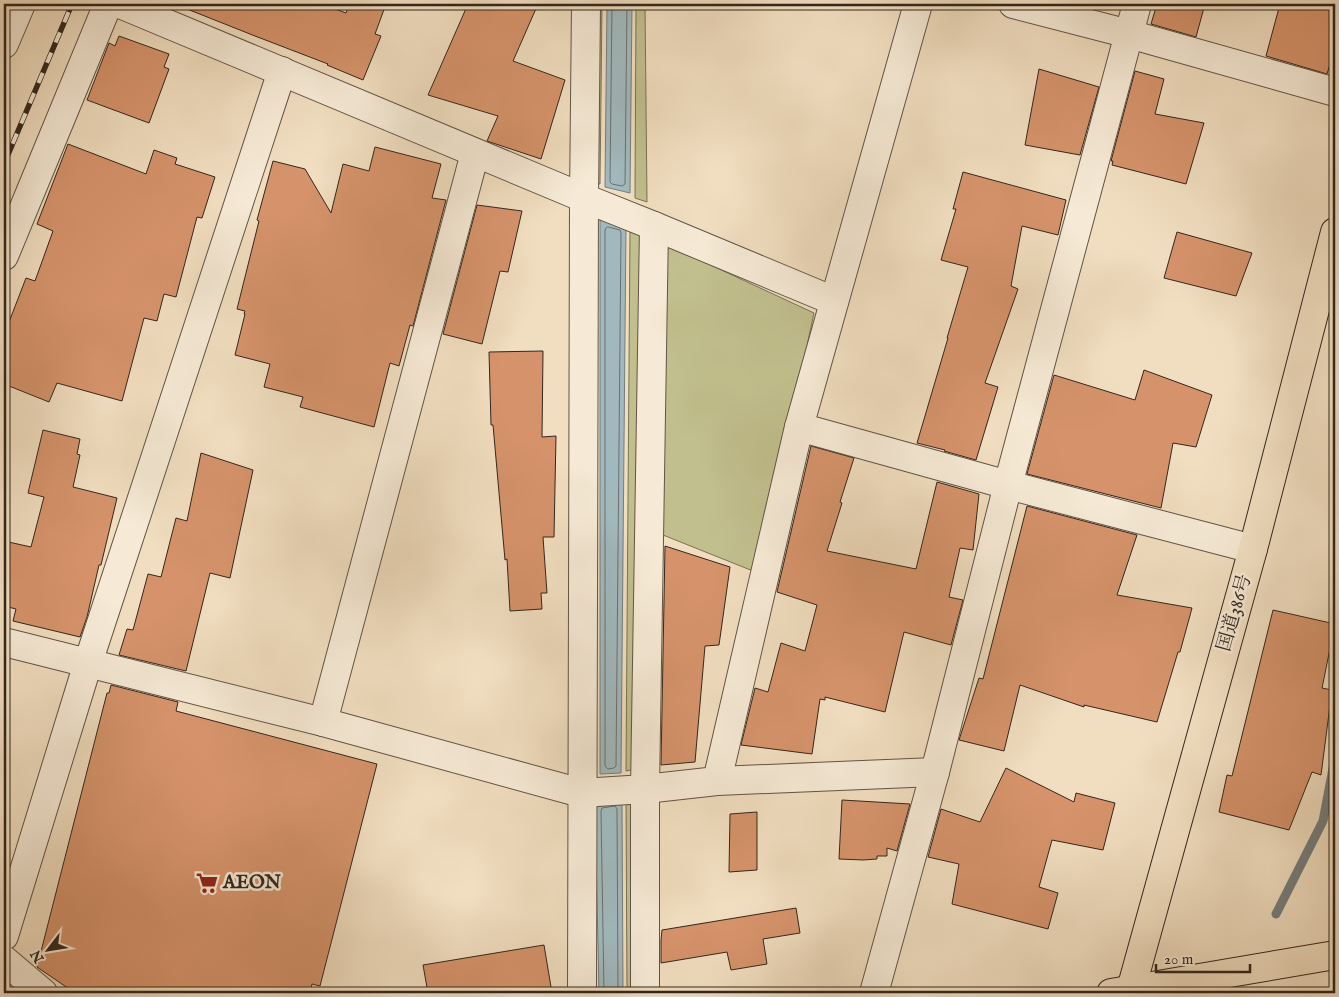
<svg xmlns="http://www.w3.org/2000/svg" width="1339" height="997" viewBox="0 0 1339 997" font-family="'IM FELL English','Noto Serif JP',serif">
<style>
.green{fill:#c1bf8d;stroke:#7a7256}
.water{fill:#a1b9be;stroke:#757e7e}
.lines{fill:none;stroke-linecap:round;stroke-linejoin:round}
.shore{stroke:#6a706e;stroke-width:1}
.stream{stroke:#757e7e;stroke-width:9}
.building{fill:#d6936b;stroke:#32261e}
.minor-casing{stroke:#625446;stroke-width:30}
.major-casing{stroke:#32261e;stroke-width:30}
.highway-casing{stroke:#32261e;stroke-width:30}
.minor{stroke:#f6ead6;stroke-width:28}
.major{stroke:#f1dec0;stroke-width:28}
.highway{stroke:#f1dec0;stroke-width:28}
.rail-casing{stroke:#32261e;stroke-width:5.5}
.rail{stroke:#f6ead6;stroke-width:4;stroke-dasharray:11;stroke-linecap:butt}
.labels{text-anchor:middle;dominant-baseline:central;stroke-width:5;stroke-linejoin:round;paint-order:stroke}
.street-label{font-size:19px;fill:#32261e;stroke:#f6ead6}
.poi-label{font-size:19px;font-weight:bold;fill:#32261e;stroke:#f6ead6;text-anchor:start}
</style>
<rect width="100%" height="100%" fill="#f1dec0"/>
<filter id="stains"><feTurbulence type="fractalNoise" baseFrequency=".004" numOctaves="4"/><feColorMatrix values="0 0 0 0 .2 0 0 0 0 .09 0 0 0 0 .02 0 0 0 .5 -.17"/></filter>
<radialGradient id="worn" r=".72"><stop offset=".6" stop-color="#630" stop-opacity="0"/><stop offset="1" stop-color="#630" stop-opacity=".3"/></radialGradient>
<g class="green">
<polygon points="592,4 602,4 600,184 587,182"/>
<polygon points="636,4 645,4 647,202 635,198"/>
<polygon points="630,230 642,235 636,769 626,771"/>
<polygon points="661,242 814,313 758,573 658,533"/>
<polygon points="638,799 640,993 627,993 626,800"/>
</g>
<g class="water">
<polygon points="607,4 632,4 630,193 605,187"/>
<polygon points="600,220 626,227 621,773 600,774"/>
<polygon points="622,800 623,993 599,993 595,805"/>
</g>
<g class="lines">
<g class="shore">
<polyline points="612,4 610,182 612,184 622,186 625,184 627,4"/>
<polygon points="608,227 620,230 621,233 616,766 614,768 608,769 605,766 605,230 606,228"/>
<polyline points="604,993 601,811 602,808 615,806 617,809 618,993"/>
</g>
<polyline class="stream" points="1276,914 1323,821 1334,763 1333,704 1335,695"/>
</g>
<g class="building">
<polygon points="178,4 322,4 346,13 349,4 386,4 375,34 381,36 363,80 327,65 328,64 255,36 177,5"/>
<polygon points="468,4 538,4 513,61 565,80 541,159 487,141 498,116 428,95"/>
<polygon points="1157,4 1205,4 1196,37 1151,24"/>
<polygon points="1280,4 1335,4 1335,48 1327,74 1266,56"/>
<polygon points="119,36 169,54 164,67 169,69 149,123 87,100 109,43 115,46"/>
<polygon points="1039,69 1099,87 1080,155 1025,145"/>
<polygon points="1135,71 1164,79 1155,114 1204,123 1186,184 1112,165 1113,161 1111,161"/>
<polygon points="68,144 146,174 154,150 177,158 175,164 215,177 202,218 197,217 176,297 164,294 157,321 144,318 122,401 57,383 49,402 4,384 4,335 26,278 35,281 53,231 37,224"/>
<polygon points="375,147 441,164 432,198 446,200 413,326 410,325 399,366 390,363 374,427 300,407 303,397 264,387 270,364 235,355 245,314 244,314 245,311 237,309 259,221 257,220 273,161 305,169 331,213 343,164 369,171"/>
<polygon points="963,172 1066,200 1058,235 1022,226 1011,286 1018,289 985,383 998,387 976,460 944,451 945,450 917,443 948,338 947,338 968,267 941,260 956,209 953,209"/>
<polygon points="477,205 522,211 508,272 500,271 482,344 443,334"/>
<polygon points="1177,232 1252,253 1236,296 1164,278"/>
<polygon points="543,351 542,437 556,436 554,537 543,537 547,593 541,593 542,609 510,611 507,559 505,560 493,425 491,425 489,352"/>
<polygon points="1144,370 1212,395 1196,447 1173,443 1161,508 1027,474 1054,375 1135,400"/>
<polygon points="43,430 80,439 77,454 80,455 73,487 117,498 101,565 99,565 87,617 80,637 13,621 16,609 4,606 4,541 31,547 44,497 28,493"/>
<polygon points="811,446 854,458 840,502 842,503 827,551 916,569 937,482 979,494 973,550 960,548 949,597 963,600 951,645 904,632 885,712 825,697 825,700 820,699 812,754 741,745 755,688 768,692 781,643 805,651 817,605 777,592"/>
<polygon points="201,453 253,470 230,578 210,573 186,671 119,655 127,629 133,630 148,574 161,577 176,518 187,521"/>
<polygon points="1027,506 1137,535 1117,595 1192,608 1180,652 1178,652 1157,722 1084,705 1084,707 1020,685 1004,751 959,740 979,678 983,679"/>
<polygon points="665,546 730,567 719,645 705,646 695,762 661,765"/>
<polygon points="1273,610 1335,624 1322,688 1332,690 1321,775 1312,772 1289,830 1219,812 1227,775 1232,776"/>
<polygon points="111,685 178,702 176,711 377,764 320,986 312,984 310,993 75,993 37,967 107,693 109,693"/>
<polygon points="1006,768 1074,802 1076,793 1115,803 1103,850 1052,840 1039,887 1058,893 1048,929 952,904 959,864 928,857 941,809 980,822"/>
<polygon points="842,800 910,804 897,851 887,848 887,856 877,856 877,859 863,860 839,859"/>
<polygon points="757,812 757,870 729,872 730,814"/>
<polygon points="796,908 800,933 763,939 767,964 731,970 727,952 661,963 661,940 662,930"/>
<polygon points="544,945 552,993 428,993 423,965"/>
</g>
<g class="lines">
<g class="minor-casing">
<g id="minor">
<polyline points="120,4 584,198 654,226 834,301"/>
<polyline points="1013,4 1129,34 1335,92"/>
<polyline points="4,44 21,4"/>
<polyline points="4,256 108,4"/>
<polyline points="799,427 1008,485 1253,549"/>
<polyline points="4,642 323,722 581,793 645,789 717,781 935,772"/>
<polyline points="323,722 475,153"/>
<polyline points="717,781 799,427 918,4"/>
<polyline points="4,936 88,663 282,71"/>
<polyline points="4,960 43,993"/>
<polyline points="582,993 584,198 586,4"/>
<polyline points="645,993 645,789 654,226"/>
<polyline points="874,993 935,772 1008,485 1137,4"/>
</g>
</g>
<g class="major-casing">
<polyline id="major" points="1111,993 1335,955"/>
</g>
<g class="highway-casing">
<polyline id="highway" points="1130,993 1253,549 1335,232"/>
</g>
<use href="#minor" class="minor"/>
<use href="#major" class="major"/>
<use href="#highway" class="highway"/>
<g class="rail-casing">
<polyline id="rail" points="4,164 72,4"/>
</g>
<use href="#rail" class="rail"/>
</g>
<defs>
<g id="supermarket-bare" transform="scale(1.725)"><path d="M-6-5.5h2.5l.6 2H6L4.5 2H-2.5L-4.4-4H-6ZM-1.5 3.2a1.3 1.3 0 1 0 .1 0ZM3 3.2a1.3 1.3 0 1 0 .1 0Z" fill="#8f2418" stroke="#f6ead6" stroke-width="2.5" paint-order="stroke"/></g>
</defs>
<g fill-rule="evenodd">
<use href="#supermarket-bare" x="207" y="883"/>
</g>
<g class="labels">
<g class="street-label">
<text transform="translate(1235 613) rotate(-74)">国道386号</text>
</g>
<g class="poi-label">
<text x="223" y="883">AEON</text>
</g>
</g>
<rect width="1339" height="997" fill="none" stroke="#f1dec0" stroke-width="20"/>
<rect x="5" y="5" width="1329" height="987" fill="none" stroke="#32261e" stroke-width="2.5"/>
<rect x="10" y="10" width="1319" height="977" fill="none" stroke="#32261e"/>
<g transform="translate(48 950) rotate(239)" stroke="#f6ead6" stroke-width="4" paint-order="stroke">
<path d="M0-4L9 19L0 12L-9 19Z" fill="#32261e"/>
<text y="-8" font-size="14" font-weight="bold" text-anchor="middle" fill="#32261e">N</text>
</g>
<path d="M1156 964v8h94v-8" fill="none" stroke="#32261e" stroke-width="2.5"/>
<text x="1164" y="964" font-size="15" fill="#32261e" stroke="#f6ead6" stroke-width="4" paint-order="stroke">20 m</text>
<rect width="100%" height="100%" filter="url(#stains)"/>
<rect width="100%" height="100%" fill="url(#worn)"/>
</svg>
